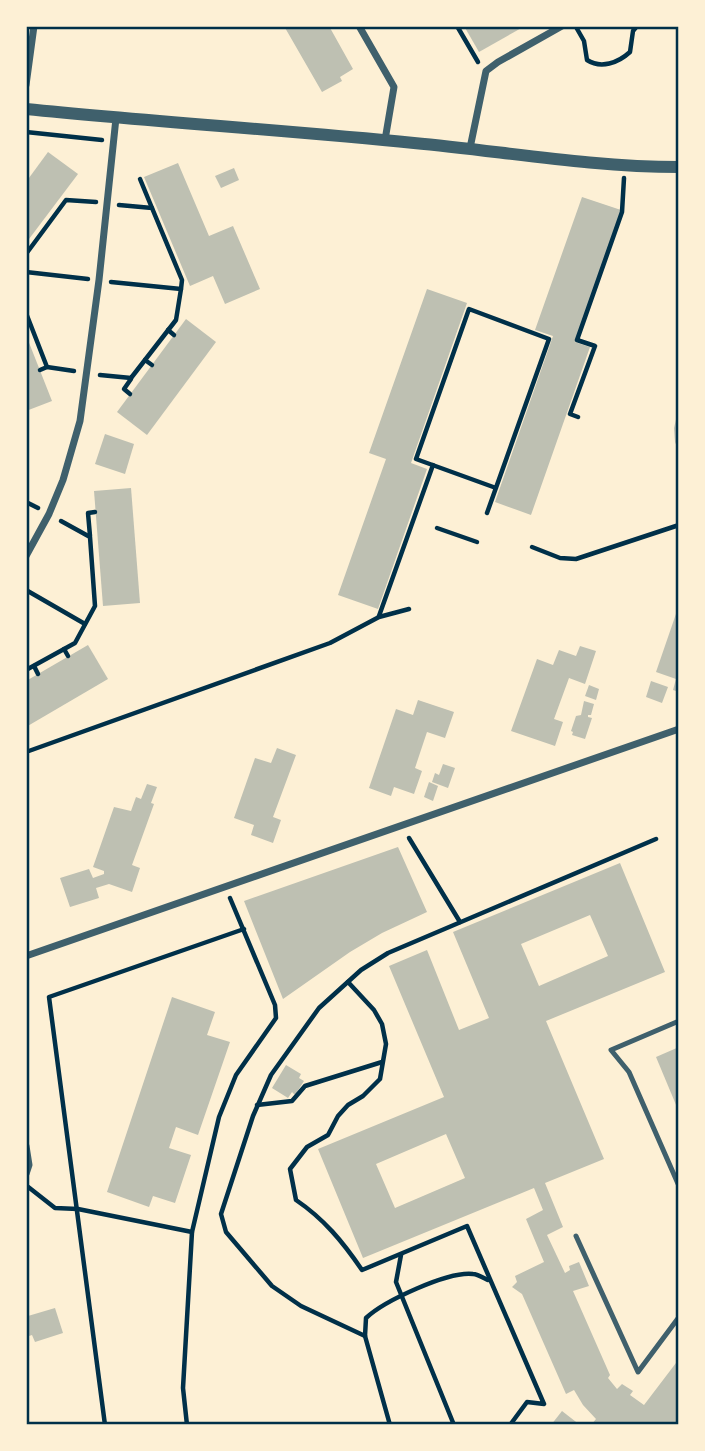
<svg xmlns="http://www.w3.org/2000/svg" width="705" height="1451" viewBox="0 0 705 1451" font-family="'Archivo Narrow',sans-serif">
<style>
.building{fill:#bec0b2;fill-rule:evenodd}
.lines{fill:none;stroke-linecap:round;stroke-linejoin:round}
.path{stroke:#003049;stroke-width:4.5}
.service{stroke:#3f606c;stroke-width:5}
.minor{stroke:#3f606c;stroke-width:7}
.tertiary{stroke:#3f606c;stroke-width:12}
.neatline{fill:none;stroke:#003049;stroke-width:2.5}
</style>
<rect width="100%" height="100%" fill="#fdf0d5"/>
<g class="building">
<polygon points="284,26 329,26 353,69 340,77 342,81 322,92"/>
<polygon points="464,26 525,26 479,52"/>
<polygon points="48,152 78,174 26,243 26,182"/>
<polygon points="178,163 209,236 233,226 260,289 225,304 213,276 190,286 144,177"/>
<polygon points="234,168 239,180 221,188 215,176"/>
<polygon points="582,197 621,210 575,342 590,347 531,515 495,502 553,336 535,330"/>
<polygon points="427,289 467,303 411,463 427,469 378,609 338,595 386,459 369,453"/>
<polygon points="186,319 216,342 147,435 117,412"/>
<polygon points="26,335 52,401 26,411"/>
<polygon points="678,411 679,411 679,452 675,442 674,428"/>
<polygon points="105,434 134,444 125,474 95,464"/>
<polygon points="131,488 140,603 103,606 94,491"/>
<polygon points="678,608 679,608 679,692 673,690 676,679 656,672"/>
<polygon points="88,645 108,679 26,727 26,681"/>
<polygon points="580,646 596,651 585,684 569,678 554,719 563,722 555,746 511,731 537,659 553,665 559,650 576,656"/>
<polygon points="651,681 668,687 662,703 646,697"/>
<polygon points="589,685 599,689 596,700 585,696"/>
<polygon points="418,700 454,712 445,738 427,732 415,768 422,771 414,794 394,787 391,796 369,788 396,709 413,715"/>
<polygon points="584,701 594,704 591,715 588,715 588,717 592,718 585,739 572,735 573,732 571,731 576,716 581,715"/>
<polygon points="277,748 296,755 273,817 281,820 273,843 251,835 254,825 234,818 255,758 271,763"/>
<polygon points="443,764 455,768 448,788 432,782 435,773 439,775"/>
<polygon points="429,782 438,786 433,801 424,797"/>
<polygon points="147,784 157,787 151,803 154,804 132,865 140,868 132,892 109,884 96,888 99,898 70,907 60,878 89,869 93,878 104,874 104,871 93,867 114,807 131,811 136,797 141,799"/>
<polygon points="398,847 427,912 382,933 350,952 283,999 244,901"/>
<path d="M620,863L665,972L546,1021L604,1159L545,1183L563,1227L547,1235L565,1273L570,1270L569,1266L579,1262L589,1286L573,1291L610,1375L608,1378L617,1389L622,1384L633,1391L630,1395L644,1405L679,1359V1425H591L596,1419L583,1405L574,1390L566,1394L522,1294L512,1287L517,1282L515,1276L544,1262L526,1219L543,1210L534,1188L363,1258L318,1149L444,1097L389,966L427,950L459,1030L489,1018L453,932ZM590,915L608,956L539,986L521,944ZM446,1134L465,1178L395,1208L376,1164Z"/>
<polygon points="172,997 215,1012 207,1035 230,1042 198,1135 176,1127 169,1148 191,1155 175,1203 153,1196 149,1207 107,1192"/>
<polygon points="679,1047 679,1112 656,1057"/>
<polygon points="286,1065 301,1074 299,1078 304,1081 295,1095 292,1092 288,1098 272,1088"/>
<polygon points="55,1308 63,1333 35,1342 32,1335 26,1337 26,1324 29,1323 28,1316"/>
<polygon points="562,1411 580,1425 551,1425"/>
</g>
<g class="lines">
<g class="path">
<polyline points="457,26 478,62"/>
<path d="M576,27L584,41L587,60C601,69 618,63 630,52L633,31L637,26"/>
<polyline points="26,132 102,140"/>
<polyline points="140,179 152,208"/>
<polyline points="26,254 66,200 96,202"/>
<polyline points="26,272 88,279"/>
<polyline points="111,282 181,289"/>
<polyline points="26,313 47,367 74,371"/>
<polyline points="168,330 174,335"/>
<polyline points="145,360 152,365"/>
<polyline points="40,370 47,367"/>
<polyline points="100,375 131,378 176,320 181,289 182,280 152,208 119,205"/>
<polyline points="130,394 124,389 131,379"/>
<polyline points="578,417 570,414 595,346 577,340 622,212 624,178"/>
<polyline points="26,502 38,508"/>
<polyline points="487,513 549,339 469,309 416,459 496,488"/>
<polyline points="437,528 477,542"/>
<polyline points="90,536 88,513 95,512"/>
<polyline points="532,547 560,558 576,559 679,525"/>
<polyline points="26,590 85,624"/>
<polyline points="379,616 433,465"/>
<polyline points="64,649 68,656"/>
<polyline points="34,666 38,674"/>
<polyline points="26,670 75,643 95,606 90,537 61,521"/>
<polyline points="26,752 330,643 379,617 409,609"/>
<polyline points="409,838 460,922"/>
<path d="M348,982L374,1010L382,1024L386,1044L380,1079L363,1096L348,1105L338,1116L328,1135L307,1147L290,1169L296,1200C324,1219 343,1242 362,1270L467,1226L544,1404L527,1402L510,1425"/>
<polyline points="257,1105 292,1101 305,1086 382,1062"/>
<polyline points="27,1186 55,1208 78,1209 192,1232"/>
<polyline points="401,1255 396,1282 454,1425"/>
<polyline points="365,1336 301,1306 272,1286 226,1232 221,1214 253,1116 271,1075 319,1008 361,970 388,953 656,839"/>
<polyline points="105,1425 49,997 244,929"/>
<polyline points="187,1425 183,1388 192,1232 219,1117 236,1075 276,1018 275,1005 230,898"/>
<path d="M390,1425L365,1336L366,1318C384,1301 448,1271 473,1274C477,1274 484,1278 488,1280"/>
</g>
<g class="service">
<polyline points="679,1021 611,1050 629,1072 679,1186"/>
<polyline points="576,1236 638,1372 679,1317"/>
</g>
<g class="minor">
<polyline points="359,26 394,87 385,140"/>
<polyline points="26,85 34,26"/>
<polyline points="470,148 486,71 498,62 562,26"/>
<polyline points="26,556 49,514 63,480 80,421 99,280 116,118"/>
<polyline points="26,956 679,729"/>
<polyline points="26,1146 29,1165 26,1174"/>
</g>
<path class="tertiary" d="M26,109C155,122 285,130 414,143C501,151 591,167 679,167"/>
</g>
<rect width="705" height="1451" fill="none" stroke="#fdf0d5" stroke-width="56"/>
<rect x="28" y="28" width="649" height="1395" class="neatline"/>
</svg>
